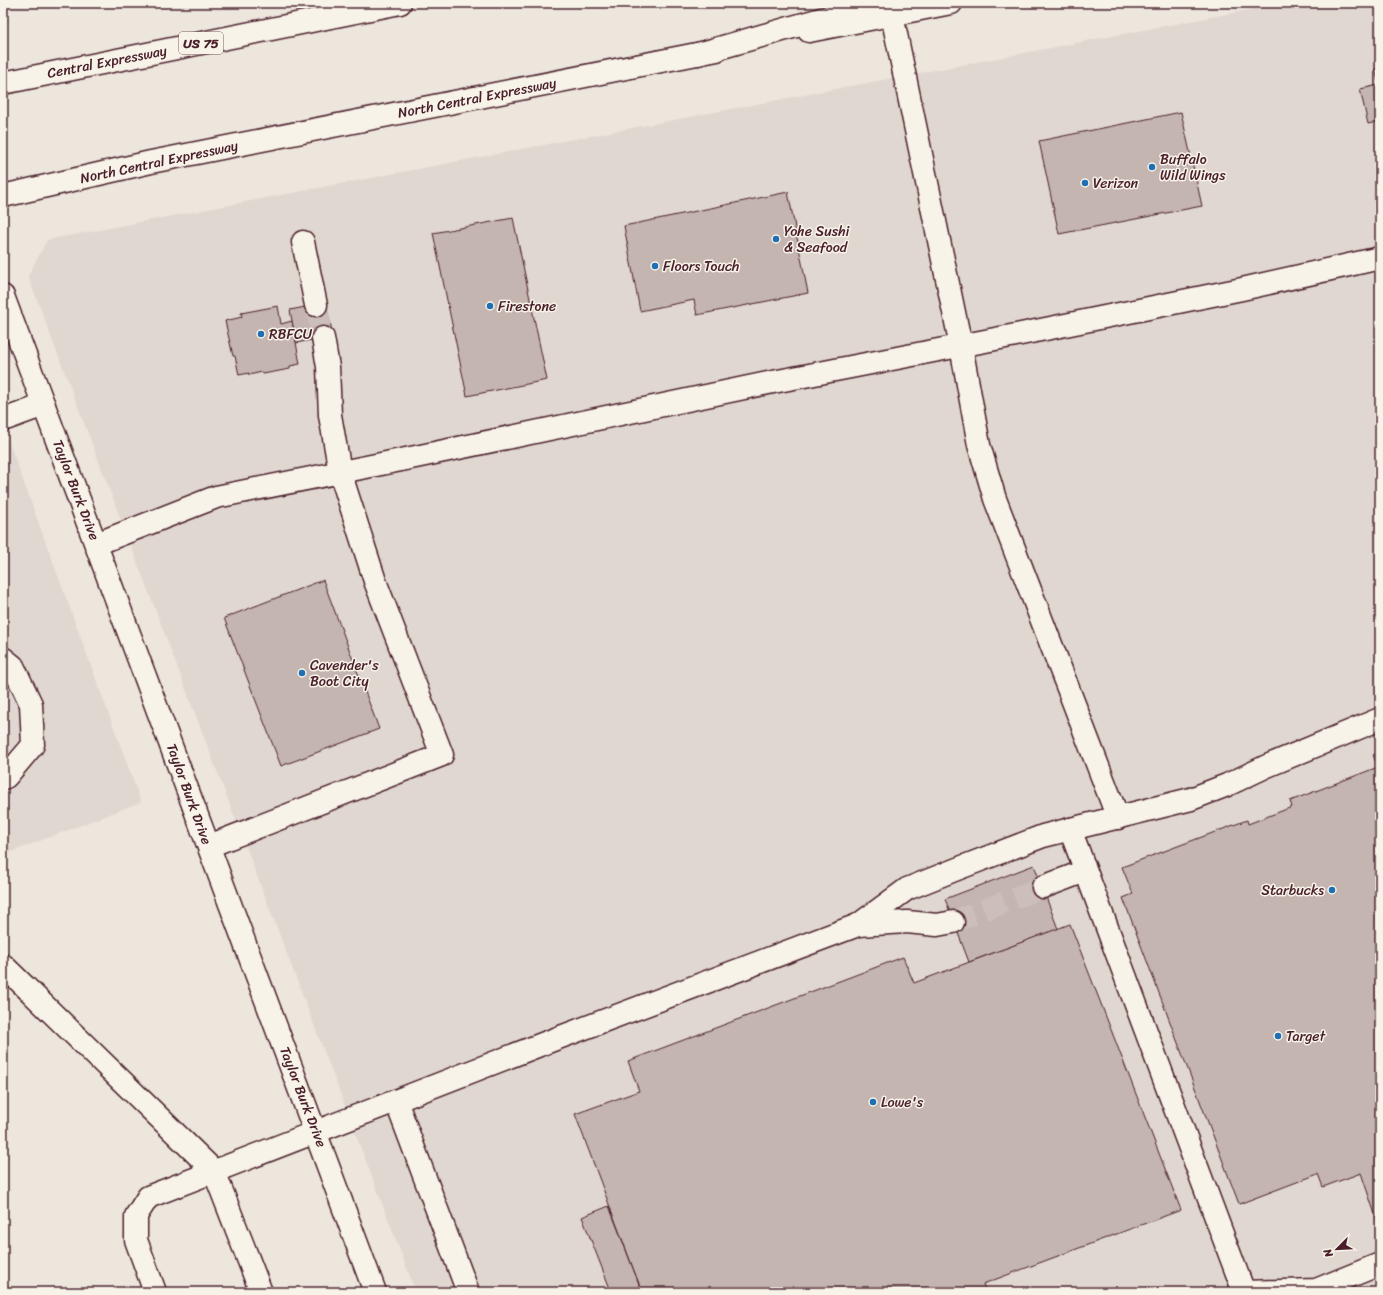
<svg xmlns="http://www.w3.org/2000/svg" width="1383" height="1295" viewBox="0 0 1383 1295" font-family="Sriracha,sans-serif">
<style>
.built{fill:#e0d7d0}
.building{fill:#c4b5b0;stroke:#4a1f2b}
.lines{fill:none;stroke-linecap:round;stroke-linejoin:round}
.minor-tunnel{stroke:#ccbeb9;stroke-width:22;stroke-dasharray:22 11;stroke-linecap:butt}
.minor-casing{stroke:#4a1f2b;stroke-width:25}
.major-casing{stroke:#4a1f2b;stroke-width:25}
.highway-casing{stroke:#4a1f2b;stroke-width:25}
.minor{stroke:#f7f3e8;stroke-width:22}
.major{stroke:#f7f3e8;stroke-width:22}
.highway{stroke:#f7f3e8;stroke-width:22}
.poi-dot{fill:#1f6fb2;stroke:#f7f3e8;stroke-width:1.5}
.labels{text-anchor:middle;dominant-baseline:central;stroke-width:3;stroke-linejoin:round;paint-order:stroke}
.shield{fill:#f7f3e8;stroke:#7e5f64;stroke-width:1}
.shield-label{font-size:13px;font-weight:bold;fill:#4a1f2b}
.street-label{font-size:14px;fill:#4a1f2b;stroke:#f7f3e8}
.poi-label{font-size:14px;fill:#4a1f2b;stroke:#f7f3e8;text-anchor:start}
</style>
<rect width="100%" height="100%" fill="#ece6dd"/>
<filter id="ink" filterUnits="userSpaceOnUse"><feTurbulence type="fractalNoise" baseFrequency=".025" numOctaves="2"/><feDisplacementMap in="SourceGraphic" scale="8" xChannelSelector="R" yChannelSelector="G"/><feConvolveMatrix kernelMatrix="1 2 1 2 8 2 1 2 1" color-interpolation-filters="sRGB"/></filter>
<g filter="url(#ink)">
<g class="built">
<polygon points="1285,3 1380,3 1380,1284 1359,1292 416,1292 28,276 47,240"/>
<polygon points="3,426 141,802 3,855"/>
</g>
<g class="building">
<polygon points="1380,68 1380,137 1377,122 1368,124 1360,89 1379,85 1375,69"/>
<polygon points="1181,112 1202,206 1059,234 1039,141"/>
<polygon points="788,192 808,293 697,315 694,300 640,311 624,226"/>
<polygon points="513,218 547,380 467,396 433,233"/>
<polygon points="326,303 333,336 296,343 290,310"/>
<polygon points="278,306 281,324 292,321 300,364 290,366 290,369 263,374 262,372 249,375 249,373 239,375 235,356 233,356 225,321 242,317 241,313"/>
<polygon points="323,580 379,729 281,766 224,618"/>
<polygon points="1380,752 1380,1226 1379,1226 1361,1173 1323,1187 1318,1174 1239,1204 1123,898 1133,894 1122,867 1247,820 1248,824 1292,807 1290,801 1378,767 1373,755"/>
<polygon points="1034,865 1058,929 969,962 945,899"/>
<polygon points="1070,924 1181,1210 983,1284 986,1292 642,1292 575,1114 639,1091 628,1061 903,957 914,983"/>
<polygon points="609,1206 642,1292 609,1292 611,1291 582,1217"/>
</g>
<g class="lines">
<g class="minor-tunnel">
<polyline points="316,305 323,338"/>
<polyline points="953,922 1043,887"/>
</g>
<g class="minor-casing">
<g id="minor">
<polyline points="892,15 961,346 979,445 995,499 1118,818"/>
<polyline points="303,242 316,305"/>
<polyline points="3,296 375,1292"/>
<polyline points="3,420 44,405"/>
<polyline points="96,544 216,497 406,459 773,382 1016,335 1242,289 1380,258"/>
<polyline points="3,658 13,666 31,704 33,745 6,777 3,778"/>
<polyline points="1070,829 1244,1292"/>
<polyline points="209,846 442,755 375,581 340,472 330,415 328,367 323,338"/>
<polyline points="1043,887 1085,871"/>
<polyline points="858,925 907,922 937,925 953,922"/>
<polyline points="3,965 214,1171 261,1292"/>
<polyline points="396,1101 468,1292"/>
<polyline points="155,1292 136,1240 136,1216 148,1197 550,1041 858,925 907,889 957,869 1043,836 1191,799 1227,785 1267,766 1380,719"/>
<polyline points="1243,1292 1316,1290 1380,1264"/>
</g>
</g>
<g class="major-casing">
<g id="major">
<polyline points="809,31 951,3"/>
<polyline points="3,196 151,162 717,50"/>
</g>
</g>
<g class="highway-casing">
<g id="highway">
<polyline points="698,54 877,3"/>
<polyline points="3,83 400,3"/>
</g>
</g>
<use href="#minor" class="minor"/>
<use href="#major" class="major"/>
<use href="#highway" class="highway"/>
</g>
</g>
<g class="poi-dot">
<circle cx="1152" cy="167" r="4"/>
<circle cx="1085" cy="183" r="4"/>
<circle cx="776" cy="239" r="4"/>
<circle cx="655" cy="266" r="4"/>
<circle cx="490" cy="306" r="4"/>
<circle cx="261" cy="334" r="4"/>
<circle cx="302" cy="673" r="4"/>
<circle cx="1332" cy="890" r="4"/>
<circle cx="1278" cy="1036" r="4"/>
<circle cx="873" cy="1102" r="4"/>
</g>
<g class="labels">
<rect class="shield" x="179" y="32" width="44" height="22" rx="3"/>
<g class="shield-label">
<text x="201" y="43">US 75</text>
</g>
<g class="street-label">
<text transform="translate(107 62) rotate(-11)">Central Expressway</text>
<text transform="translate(477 98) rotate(-11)">North Central Expressway</text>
<text transform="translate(159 162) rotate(-12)">North Central Expressway</text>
<text transform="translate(76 490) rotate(69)">Taylor Burk Drive</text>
<text transform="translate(189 794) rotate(70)">Taylor Burk Drive</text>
<text transform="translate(303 1097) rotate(69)">Taylor Burk Drive</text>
</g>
<g class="poi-label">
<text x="1160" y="159">Buffalo<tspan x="1160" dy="16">Wild Wings</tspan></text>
<text x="1093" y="183">Verizon</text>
<text x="784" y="231">Yohe Sushi<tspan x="784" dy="16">&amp; Seafood</tspan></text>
<text x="663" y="266">Floors Touch</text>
<text x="498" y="306">Firestone</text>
<text x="269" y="334">RBFCU</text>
<text x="310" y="665">Cavender's<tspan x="310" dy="16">Boot City</tspan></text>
<text x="1324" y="890" text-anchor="end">Starbucks</text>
<text x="1286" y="1036">Target</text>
<text x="881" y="1102">Lowe's</text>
</g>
</g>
<rect width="1383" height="1295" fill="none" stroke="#f7f3e8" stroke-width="16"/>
<rect x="8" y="8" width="1367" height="1279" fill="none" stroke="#4a1f2b" stroke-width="1.5" filter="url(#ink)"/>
<g transform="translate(1337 1249) rotate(246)" stroke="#f7f3e8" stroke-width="3" paint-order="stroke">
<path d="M0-3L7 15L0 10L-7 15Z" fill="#4a1f2b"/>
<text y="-6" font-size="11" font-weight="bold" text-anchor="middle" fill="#4a1f2b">N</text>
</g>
</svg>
